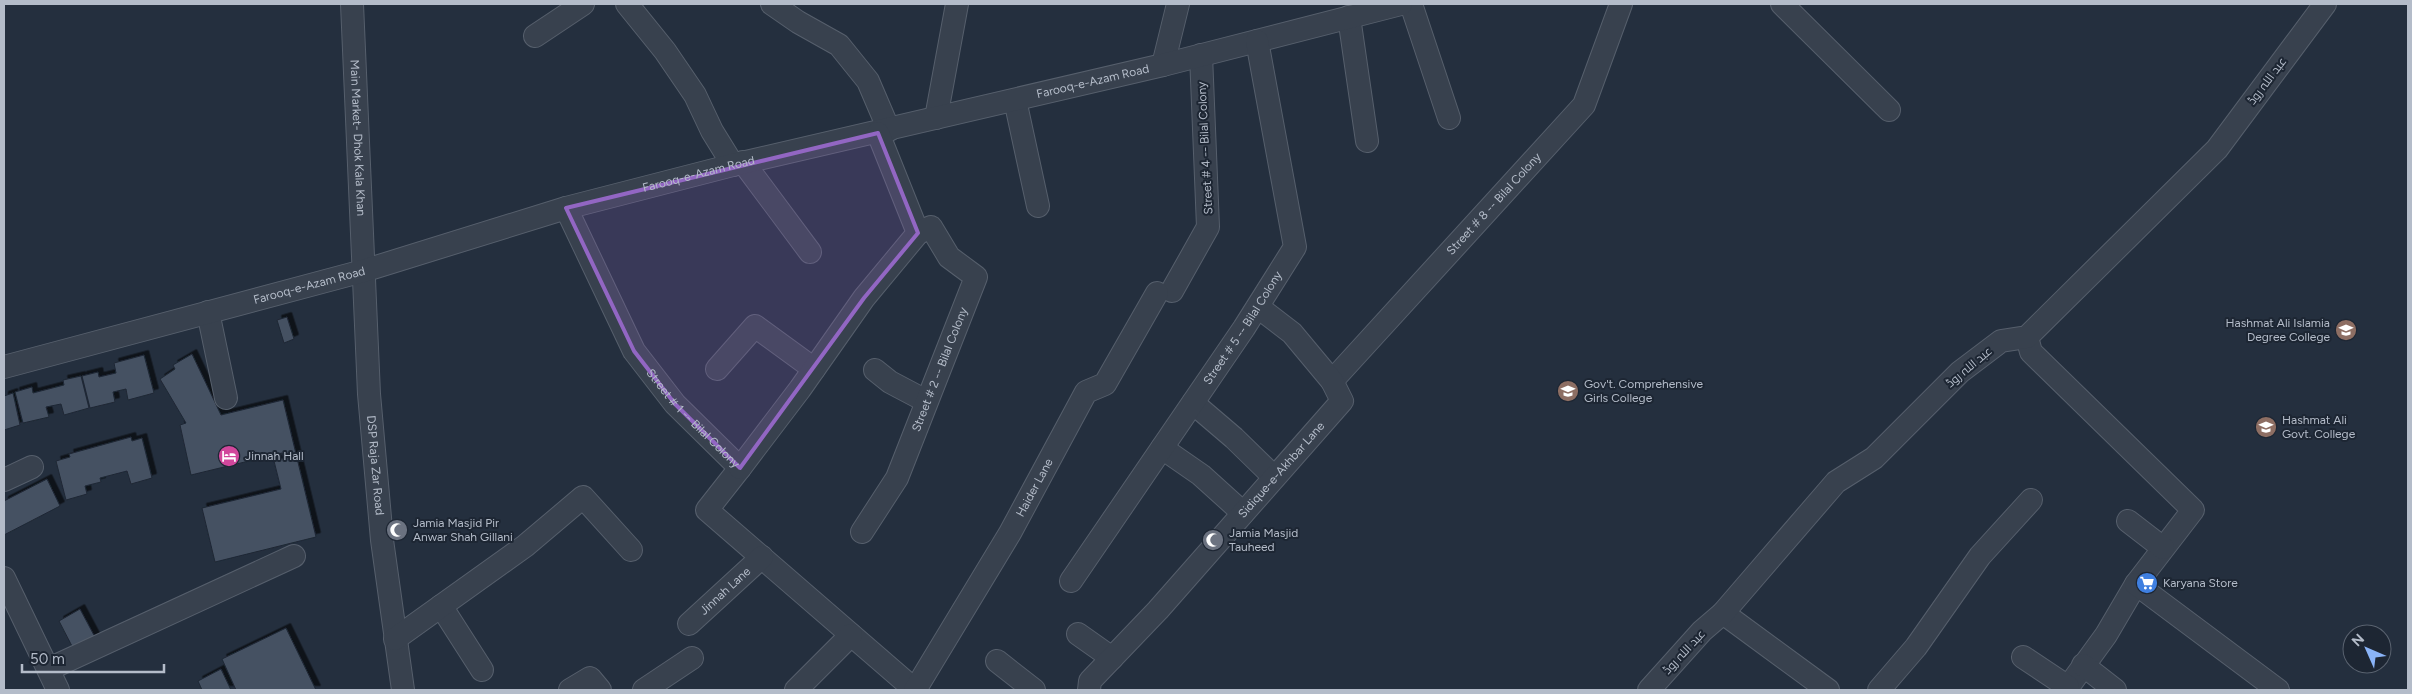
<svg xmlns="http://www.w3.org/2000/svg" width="2412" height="694" viewBox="0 0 2412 694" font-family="Figtree,Cairo,sans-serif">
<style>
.building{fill:#455162;stroke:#1f2835;filter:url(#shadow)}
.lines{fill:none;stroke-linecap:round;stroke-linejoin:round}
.minor-casing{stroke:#565f6c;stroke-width:24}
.minor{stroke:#38414e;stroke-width:22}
.marked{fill:#9266c3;fill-opacity:0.2;stroke:#9266c3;stroke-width:4;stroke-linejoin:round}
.labels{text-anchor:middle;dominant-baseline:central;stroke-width:4;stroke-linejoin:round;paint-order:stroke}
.street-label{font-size:12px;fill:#b4bcc9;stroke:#1d2633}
.poi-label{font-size:12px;fill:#b4bcc9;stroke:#1d2633;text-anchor:start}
</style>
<defs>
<filter id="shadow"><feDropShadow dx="4.5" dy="-4.5" stdDeviation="0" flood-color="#0009"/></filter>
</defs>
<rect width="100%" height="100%" fill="#242f3e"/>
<g class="building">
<polygon points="287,317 294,339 284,343 277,320"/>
<polygon points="192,354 221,415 283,400 316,537 215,562 202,508 281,489 274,461 284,458 282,453 191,475 180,425 186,423 160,379 175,369 173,365"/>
<polygon points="144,355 154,393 128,400 126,389 113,392 115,402 90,408 82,376 98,372 99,377 116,373 114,363"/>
<polygon points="81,376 89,408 64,415 61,404 46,407 49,417 23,423 15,392 32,387 33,393 64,385 63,380"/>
<polygon points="13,393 20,425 4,430 4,396"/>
<polygon points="131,437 132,441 142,438 152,478 131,484 127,471 100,478 101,482 85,486 87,494 66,500 56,461 70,457 69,454"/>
<polygon points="47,479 60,506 4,535 4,501"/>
<polygon points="80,609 96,639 74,650 59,621"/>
<polygon points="286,628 316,690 236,690 222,659"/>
<polygon points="221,669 231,690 202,690 198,681"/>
</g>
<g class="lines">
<g class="minor-casing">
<g id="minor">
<path id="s1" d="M352,4L369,394L382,540L403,690"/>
<polyline points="627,4 665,51 695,95 712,131 733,165"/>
<polyline points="772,4 798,22 839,45 868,81 889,130"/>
<polyline points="1411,4 1449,118"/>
<polyline points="1782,4 1889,110"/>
<polyline points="1349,17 1367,141"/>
<polyline points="535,36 583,4"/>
<polyline points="1163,65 1178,4"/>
<polyline points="1015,100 1038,206"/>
<polyline points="936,118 957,4"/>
<polyline points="743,162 810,252"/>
<path id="s2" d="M566,208L634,351L675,404L740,468L707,510L915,690"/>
<polyline points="1172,291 1208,227 1201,55"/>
<polyline points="208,312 226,398"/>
<polyline points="2027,337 2031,352 2193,510 2136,584 2106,635 2066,690"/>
<path id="s3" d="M4,367L363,271L566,208L733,165L1163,65L1401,4"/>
<polyline points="717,369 755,326 814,369"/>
<polyline points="875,370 890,382 926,401"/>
<path id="s4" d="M1332,381L1584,105L1621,4"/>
<polyline points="1193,403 1234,438 1274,477"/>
<polyline points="1162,448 1201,475 1243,513"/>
<polyline points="740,468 800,389 864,298 918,233 878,133"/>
<polyline points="4,480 32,467"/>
<polyline points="2128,521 2163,548"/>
<path id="s5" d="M862,532L897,478L976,277L949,257L931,227L918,233"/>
<polyline points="4,578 58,690"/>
<path id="s6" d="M1071,581L1244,328L1295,247L1257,41"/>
<polyline points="2136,584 2278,690"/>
<polyline points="441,606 482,670"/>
<polyline points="1723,613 1828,690"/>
<path id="s7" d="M689,624L762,557"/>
<polyline points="1078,634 1112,658"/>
<polyline points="395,639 525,546 583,497 631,550"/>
<polyline points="2023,657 2068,687"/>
<polyline points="997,661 1034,690"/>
<polyline points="2083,665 2115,690"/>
<polyline points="49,669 294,556"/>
<polyline points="570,690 590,678 600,690"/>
<polyline points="644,690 692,658"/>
<polyline points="796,690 851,635"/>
<path id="s8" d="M915,690L1010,533L1086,392L1105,384L1157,293"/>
<path id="s9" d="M1089,690L1090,681L1158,610L1342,401L1332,381L1292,333L1258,307"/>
<polyline points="1649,690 1702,631 1723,613 1836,482 1874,458 1960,372 2001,341 2027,337 2217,149 2325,4"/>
<polyline points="1879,690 1916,647 1980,556 2031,500"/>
</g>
</g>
<use href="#minor" class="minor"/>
</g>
<path class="marked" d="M878,133L918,233L864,298L740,468L675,404L634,351L566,208Z"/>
<defs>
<g id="university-disc" transform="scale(1.125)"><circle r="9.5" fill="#8d6e63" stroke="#1d2633"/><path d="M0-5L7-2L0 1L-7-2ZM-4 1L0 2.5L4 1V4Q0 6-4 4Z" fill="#fff"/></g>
<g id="hotel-disc" transform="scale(1.125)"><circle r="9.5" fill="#d1479c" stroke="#1d2633"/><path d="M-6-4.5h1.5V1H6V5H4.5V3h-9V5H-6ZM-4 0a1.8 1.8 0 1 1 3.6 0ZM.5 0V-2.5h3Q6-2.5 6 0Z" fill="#fff"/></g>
<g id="mosque-disc" transform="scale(1.125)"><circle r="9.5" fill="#6b7280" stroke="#1d2633"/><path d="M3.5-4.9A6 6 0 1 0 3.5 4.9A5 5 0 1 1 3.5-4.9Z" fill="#fff"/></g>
<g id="supermarket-disc" transform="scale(1.125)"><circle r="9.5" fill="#3f7fe0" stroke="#1d2633"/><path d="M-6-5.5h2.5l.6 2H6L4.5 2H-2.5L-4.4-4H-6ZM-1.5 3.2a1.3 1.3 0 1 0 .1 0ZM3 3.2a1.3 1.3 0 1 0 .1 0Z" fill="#fff"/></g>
</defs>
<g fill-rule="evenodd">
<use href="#university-disc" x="2346" y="330"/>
<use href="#university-disc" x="1568" y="391"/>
<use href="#university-disc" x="2266" y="427"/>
<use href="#hotel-disc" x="229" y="456"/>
<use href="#mosque-disc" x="397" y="530"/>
<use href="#mosque-disc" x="1213" y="540"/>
<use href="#supermarket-disc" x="2147" y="583"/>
</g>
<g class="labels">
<g class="street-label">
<text stroke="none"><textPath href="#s3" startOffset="1126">Farooq-e-Azam Road</textPath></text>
<text transform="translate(2267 81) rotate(-53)">عبد اللہ روڈ</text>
<text stroke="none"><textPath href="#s1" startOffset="134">Main Market- Dhok Kala Khan</textPath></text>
<text transform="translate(1205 148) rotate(-93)">Street # 4 -- Bilal Colony</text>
<text stroke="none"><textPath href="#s3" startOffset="721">Farooq-e-Azam Road</textPath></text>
<text stroke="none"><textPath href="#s4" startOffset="240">Street # 8 -- Bilal Colony</textPath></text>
<text stroke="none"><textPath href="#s3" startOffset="316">Farooq-e-Azam Road</textPath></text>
<text stroke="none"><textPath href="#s6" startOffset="306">Street # 5 -- Bilal Colony</textPath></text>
<text transform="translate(1969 367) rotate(-40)">عبد اللہ روڈ</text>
<text stroke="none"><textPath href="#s5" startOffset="181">Street # 2 -- Bilal Colony</textPath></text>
<text stroke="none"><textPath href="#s2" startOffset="248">Street # 1 -- Bilal Colony</textPath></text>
<text stroke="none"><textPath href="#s1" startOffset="462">DSP Raja Zar Road</textPath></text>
<text stroke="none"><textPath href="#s9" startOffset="294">Sidique-e-Akhbar Lane</textPath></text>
<text stroke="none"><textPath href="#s8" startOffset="235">Haider Lane</textPath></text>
<text stroke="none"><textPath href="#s7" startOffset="49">Jinnah Lane</textPath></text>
<text transform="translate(1684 652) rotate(-47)">عبد اللہ روڈ</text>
</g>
<g class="poi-label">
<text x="2330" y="323" text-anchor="end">Hashmat Ali Islamia<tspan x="2330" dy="14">Degree College</tspan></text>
<text x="1584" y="384">Gov't. Comprehensive<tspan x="1584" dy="14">Girls College</tspan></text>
<text x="2282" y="420">Hashmat Ali<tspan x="2282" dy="14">Govt. College</tspan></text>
<text x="245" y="456">Jinnah Hall</text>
<text x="413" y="523">Jamia Masjid Pir<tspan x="413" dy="14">Anwar Shah Gillani</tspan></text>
<text x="1229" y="533">Jamia Masjid<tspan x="1229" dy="14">Tauheed</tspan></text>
<text x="2163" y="583">Karyana Store</text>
</g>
</g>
<rect width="2412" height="694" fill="none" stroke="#b4bcc9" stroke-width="10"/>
<g transform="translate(2367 649) rotate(315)"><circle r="24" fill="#1d2633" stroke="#59626f"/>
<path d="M0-4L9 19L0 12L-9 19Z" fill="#8ab4f8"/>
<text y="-8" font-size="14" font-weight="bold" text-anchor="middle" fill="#b4bcc9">N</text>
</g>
<path d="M22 664v8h142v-8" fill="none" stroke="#b4bcc9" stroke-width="2.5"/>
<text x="30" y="664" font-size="15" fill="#b4bcc9" stroke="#1d2633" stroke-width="4" paint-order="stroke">50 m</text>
</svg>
